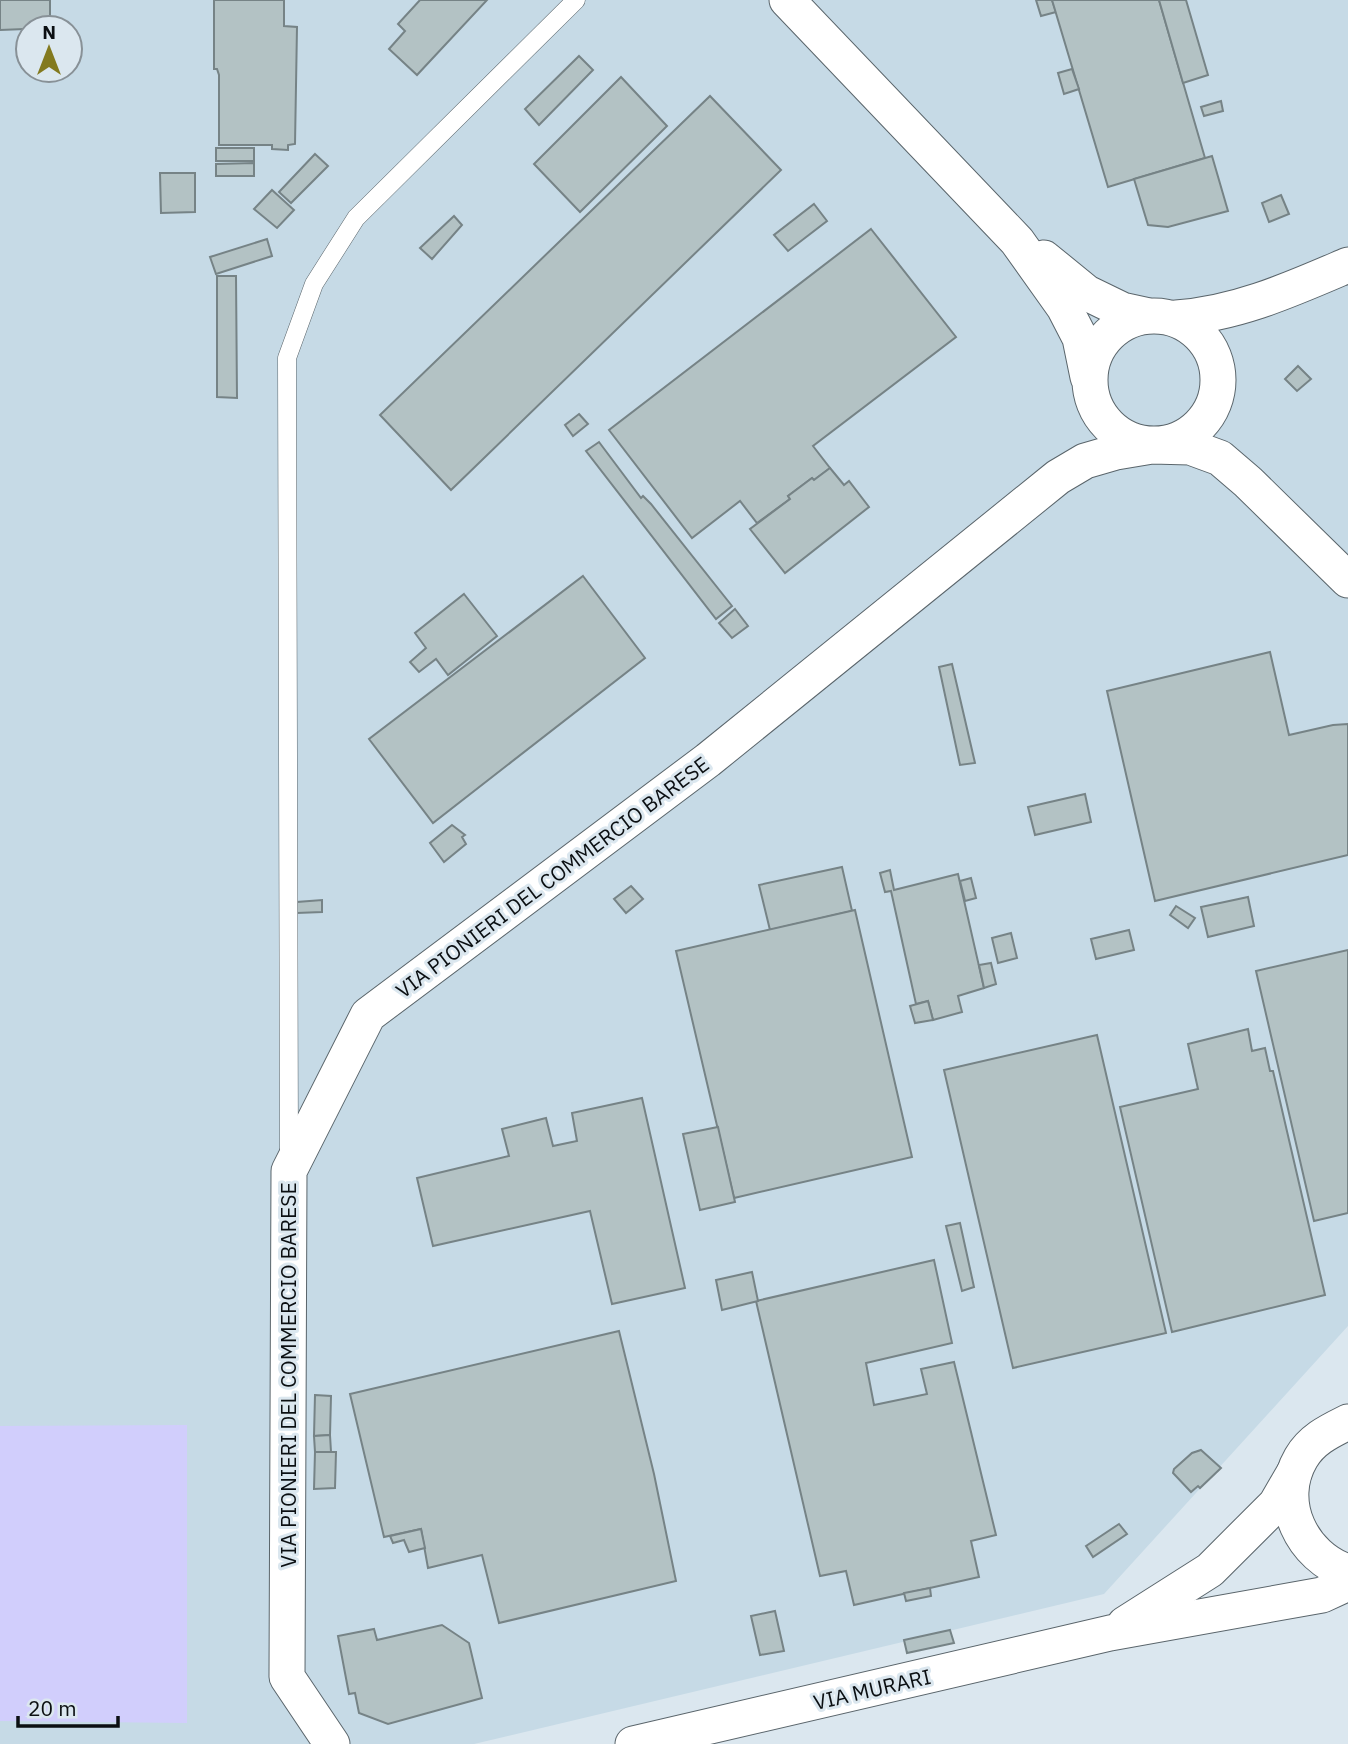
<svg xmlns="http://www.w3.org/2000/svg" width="1348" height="1744" viewBox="0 0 1348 1744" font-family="'IBM Plex Sans',sans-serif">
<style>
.built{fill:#c6dae6;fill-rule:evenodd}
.green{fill:#d1cefc}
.building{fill:#b3c2c4;stroke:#768386;stroke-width:2}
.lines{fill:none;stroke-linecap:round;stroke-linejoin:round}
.lane-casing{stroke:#5a656b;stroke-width:19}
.street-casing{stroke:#5a656b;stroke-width:37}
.lane{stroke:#fff;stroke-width:18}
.street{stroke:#fff;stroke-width:35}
.labels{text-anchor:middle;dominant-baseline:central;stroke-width:6;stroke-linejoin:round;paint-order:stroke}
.street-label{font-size:21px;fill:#0b0f12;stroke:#dbe7ef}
</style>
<rect width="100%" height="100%" fill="#dbe7ef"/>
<path class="built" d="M0,0H1348V1326L1104,1594L474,1744H0ZM28,28H70V70H28Z"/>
<polygon class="green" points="187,1425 187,1723 0,1721 0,1426"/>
<g class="building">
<polygon points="0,0 50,0 50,28 0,30"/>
<polygon points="214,0 284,0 284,26 297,27 295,144 288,145 288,150 272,149 272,145 219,145 219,75 217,69 214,69"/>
<polygon points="420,0 487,0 417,75 389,49 405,31 398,24"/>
<polygon points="1036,0 1052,0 1056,12 1041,16"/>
<polygon points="1052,0 1159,0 1205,158 1108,187"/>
<polygon points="1159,0 1186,0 1208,75 1183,83"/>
<polygon points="579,56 593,70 539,125 525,109"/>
<polygon points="1072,69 1079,89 1064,94 1058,73"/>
<polygon points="621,77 667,126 580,212 534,164"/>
<polygon points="710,96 781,170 451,490 380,415"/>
<polygon points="1221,101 1223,111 1204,116 1201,107"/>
<rect x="216" y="148" width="38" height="13"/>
<polygon points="315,154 328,166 291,203 279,192"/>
<polygon points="1212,156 1228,211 1168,227 1148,225 1134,179"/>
<polygon points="254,163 254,176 216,176 216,164"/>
<polygon points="160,173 195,173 195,212 161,213"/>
<polygon points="272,190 294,210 277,228 254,209"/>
<polygon points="1281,195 1289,214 1269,222 1262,203"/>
<polygon points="814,204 827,221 788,251 774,235"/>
<polygon points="454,216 462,225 432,259 420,248"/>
<polygon points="871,229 956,337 813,446 830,468 814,480 812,478 788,496 790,499 757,523 740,501 692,538 609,430"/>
<polygon points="267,239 272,256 216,274 210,257"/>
<polygon points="217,276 236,276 237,398 217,397"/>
<polygon points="1298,366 1311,379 1297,391 1285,379"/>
<polygon points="579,414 588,424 573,436 565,425"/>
<polygon points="599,442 641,498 643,496 651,504 732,606 716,619 586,451"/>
<polygon points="830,468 844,485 849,481 869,507 785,573 750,529 790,499 788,496 812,478 814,480"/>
<polygon points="583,576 645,658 433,823 369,739"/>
<polygon points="464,594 497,636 448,675 436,659 419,672 410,662 426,648 415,633"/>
<polygon points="735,609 748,626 732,638 719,623"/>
<polygon points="1270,652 1289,735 1333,725 1348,724 1348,855 1155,901 1107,691"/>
<polygon points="952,664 975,763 960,765 939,667"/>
<polygon points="1085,794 1091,822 1035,835 1028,807"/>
<polygon points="452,825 465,835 462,837 466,844 444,862 430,843"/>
<polygon points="842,867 852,911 770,930 759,885"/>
<polygon points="890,870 894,890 958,874 984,988 958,996 962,1012 933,1020 928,1001 916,1004 891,891 885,892 880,873"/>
<polygon points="971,878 976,898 965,901 960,881"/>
<polygon points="631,886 643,899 626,913 614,899"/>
<polygon points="1248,897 1254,926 1208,937 1201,907"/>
<polygon points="322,900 322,912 297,913 297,902"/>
<polygon points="1176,906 1195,918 1188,928 1170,915"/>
<polygon points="855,910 912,1157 734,1198 676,951"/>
<polygon points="1129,930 1134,950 1096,959 1091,939"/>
<polygon points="1011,933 1017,958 998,963 992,938"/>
<polygon points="1348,950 1348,1213 1314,1221 1256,971"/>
<polygon points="991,963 996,984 984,988 979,965"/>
<polygon points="928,1001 933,1020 915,1023 910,1006"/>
<polygon points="1248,1029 1252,1051 1265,1048 1270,1071 1273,1071 1325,1295 1172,1332 1120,1107 1198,1089 1188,1044"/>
<polygon points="1097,1035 1166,1333 1013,1368 944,1070"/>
<polygon points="642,1098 685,1288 612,1304 590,1211 433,1246 417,1178 509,1156 502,1129 546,1118 553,1146 577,1141 572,1113"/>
<polygon points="718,1127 735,1202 700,1210 683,1134"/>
<polygon points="960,1223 974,1287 962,1291 946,1226"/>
<polygon points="934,1260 952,1343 866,1363 874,1405 927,1394 921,1369 954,1362 996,1535 971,1541 979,1577 854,1605 846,1571 820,1576 756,1301"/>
<polygon points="752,1272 758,1301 722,1310 716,1280"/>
<polygon points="619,1331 654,1474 676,1581 499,1623 482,1555 428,1568 421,1529 384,1537 350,1394"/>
<polygon points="315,1395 331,1396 330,1435 314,1436"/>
<polygon points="330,1435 331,1452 315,1452 314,1436"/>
<polygon points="1201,1450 1221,1468 1200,1488 1198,1486 1191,1492 1173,1473 1174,1469 1192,1453"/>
<polygon points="315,1452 336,1452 335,1488 314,1489"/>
<polygon points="1119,1524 1127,1534 1093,1557 1086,1546"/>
<polygon points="421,1529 425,1548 409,1552 404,1540 393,1543 390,1536"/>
<polygon points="930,1588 931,1596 906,1601 904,1593"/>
<polygon points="775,1611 784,1651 760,1655 751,1616"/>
<polygon points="442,1625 469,1643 482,1698 388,1724 359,1713 355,1693 349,1694 338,1636 374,1629 377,1640"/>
<polygon points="950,1630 954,1643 907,1653 904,1640"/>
</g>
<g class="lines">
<g class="lane-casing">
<polyline id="lane" points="289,1155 287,358 314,284 356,218 576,0"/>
</g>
<g class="street-casing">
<g id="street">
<polyline points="787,0 1017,241 1064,307 1080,338 1088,377"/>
<polyline points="1044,258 1087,293 1122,310 1145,315"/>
<circle cx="1154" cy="380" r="64"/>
<path d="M1176,318C1237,314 1292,289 1348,265"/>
<path d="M1348,1422C1330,1431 1312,1439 1301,1458C1275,1502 1302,1557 1348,1572"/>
<polyline points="1125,1624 1210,1570 1276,1504 1294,1473"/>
<polyline points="332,1744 287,1677 289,1171 368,1015 708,760 1058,477 1085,461 1116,452 1152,446 1190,447 1220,458 1248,482 1348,580"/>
<polyline points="633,1744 1110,1633 1322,1595 1348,1583"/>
</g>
</g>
<use href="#lane" class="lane"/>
<use href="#street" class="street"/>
</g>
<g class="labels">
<g class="street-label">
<text transform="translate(552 877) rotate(-37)">VIA PIONIERI DEL COMMERCIO BARESE</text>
<text transform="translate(288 1375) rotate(-90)">VIA PIONIERI DEL COMMERCIO BARESE</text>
<text transform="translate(872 1689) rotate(-13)">VIA MURARI</text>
</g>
</g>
<g transform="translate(49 49)"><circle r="33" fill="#dbe7ef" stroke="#889197" stroke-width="2"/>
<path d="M0-5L12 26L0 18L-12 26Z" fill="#837a1f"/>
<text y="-10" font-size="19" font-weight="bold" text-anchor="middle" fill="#0b0f12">N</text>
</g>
<path d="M18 1716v10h100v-10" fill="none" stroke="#0b0f12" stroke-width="3.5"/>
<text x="28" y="1716" font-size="21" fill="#0b0f12" stroke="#dbe7ef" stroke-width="5" paint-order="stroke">20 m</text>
</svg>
